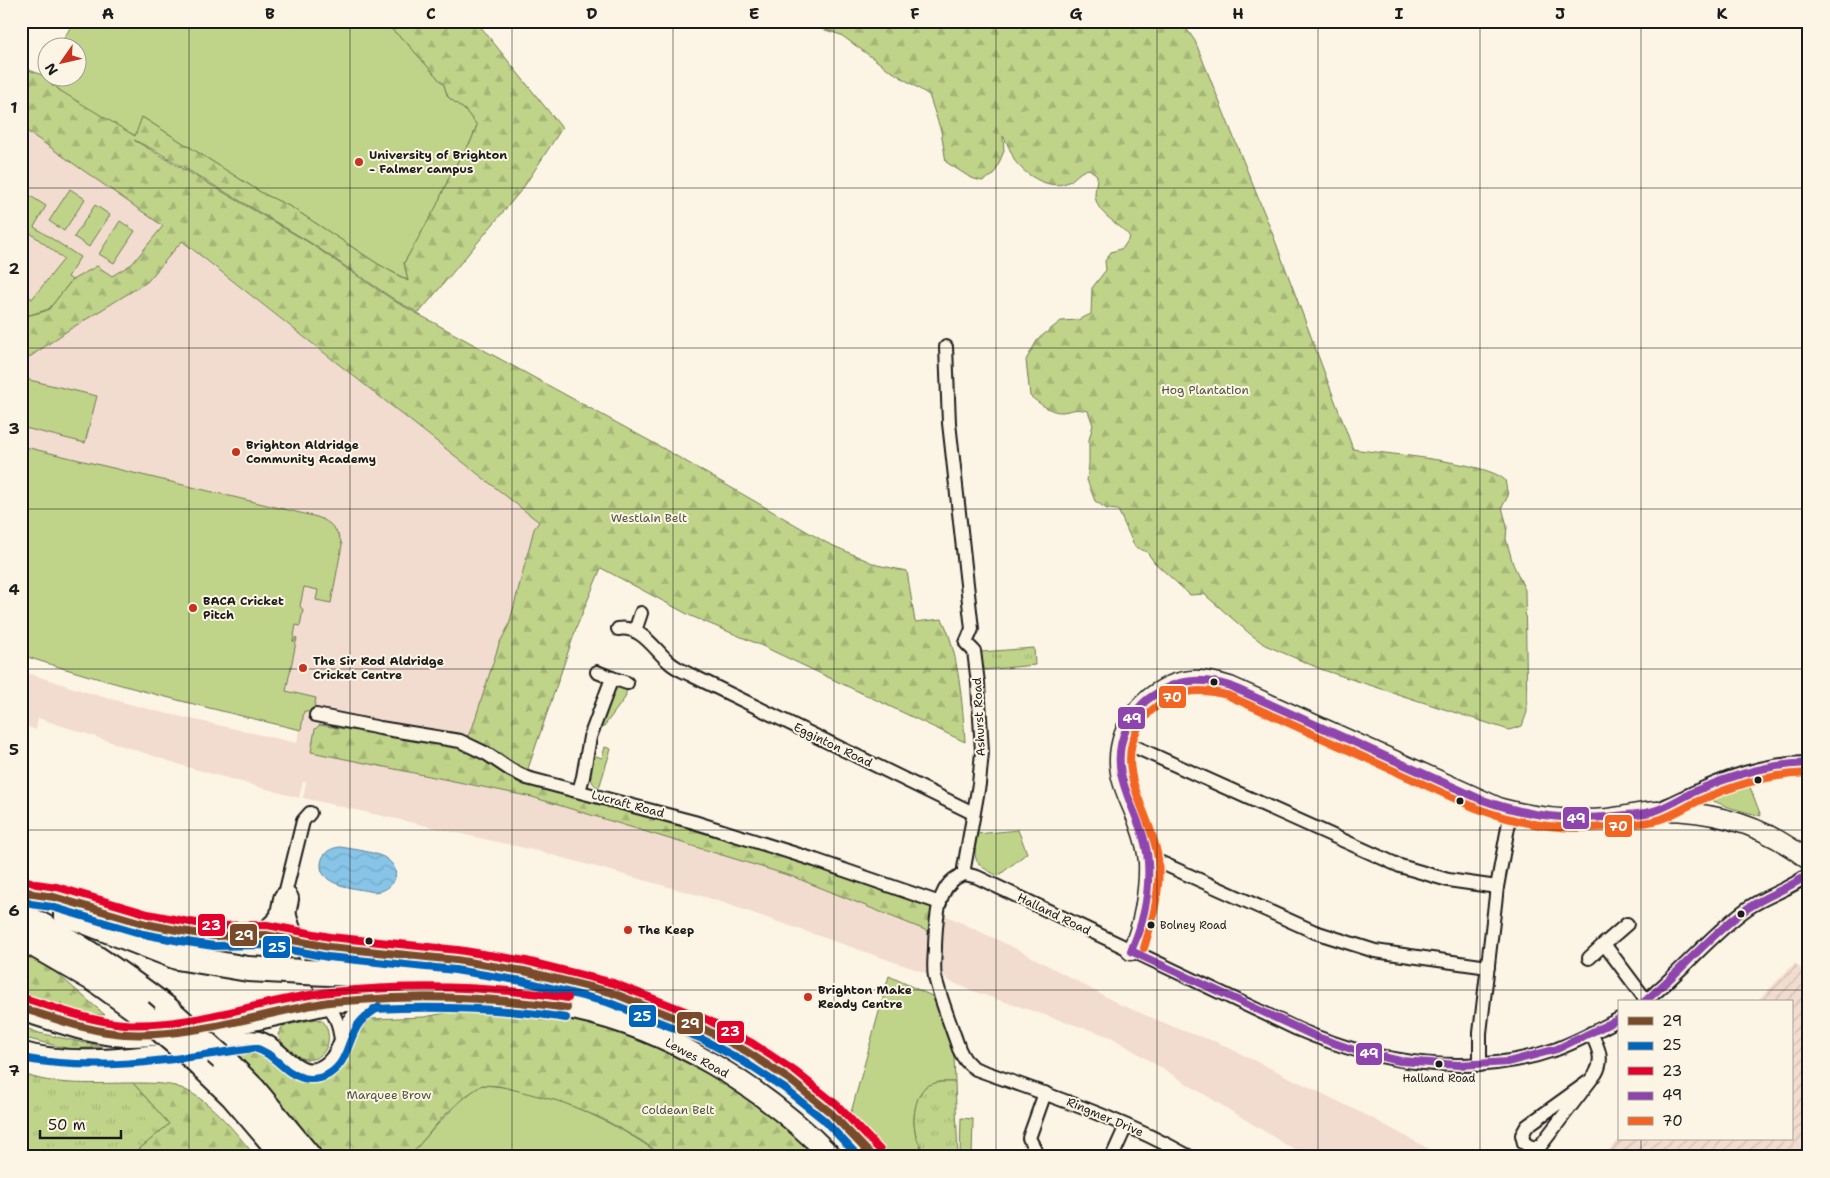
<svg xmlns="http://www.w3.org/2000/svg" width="1830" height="1178" viewBox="0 0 1830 1178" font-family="'Shantell Sans',sans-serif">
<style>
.built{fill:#f2dccf}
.industrial{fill:url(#industrial-furrows)}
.green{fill:#bfd489;stroke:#6e7852}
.forest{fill:url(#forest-firs);stroke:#6e7852}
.park{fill:url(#park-tufts);stroke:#6e7852}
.water{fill:url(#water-waves);stroke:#5c8196}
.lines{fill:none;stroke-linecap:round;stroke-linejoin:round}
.street-casing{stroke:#1c1c1c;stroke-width:16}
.secondary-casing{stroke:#1c1c1c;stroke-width:21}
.primary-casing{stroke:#1c1c1c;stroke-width:24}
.highway-casing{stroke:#1c1c1c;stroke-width:28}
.street{stroke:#fcf5e5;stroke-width:12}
.secondary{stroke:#fcf5e5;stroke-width:18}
.primary{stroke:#fcf5e5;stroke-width:20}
.highway{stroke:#fcf5e5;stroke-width:24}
.highway-bridge-casing{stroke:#1c1c1c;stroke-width:28;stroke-linecap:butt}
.highway-bridge{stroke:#fcf5e5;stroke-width:24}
.bus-1-casing{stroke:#fcf5e5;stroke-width:11}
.bus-2-casing{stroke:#fcf5e5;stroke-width:11}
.bus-3-casing{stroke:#fcf5e5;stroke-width:11}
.bus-4-casing{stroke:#fcf5e5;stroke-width:11}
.bus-5-casing{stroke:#fcf5e5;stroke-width:11}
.bus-1{stroke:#7a4b2a;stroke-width:8}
.bus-2{stroke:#0065bd;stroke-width:8}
.bus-3{stroke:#e4002b;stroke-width:8}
.bus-4{stroke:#8e44ad;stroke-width:8}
.bus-5{stroke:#f26522;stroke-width:8}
.grid{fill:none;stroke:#1c1c1c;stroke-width:1;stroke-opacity:0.55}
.poi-dot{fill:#c8321e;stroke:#fcf5e5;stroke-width:2}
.bus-dot{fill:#1c1c1c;stroke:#fcf5e5;stroke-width:2}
.labels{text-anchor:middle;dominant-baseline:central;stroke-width:4;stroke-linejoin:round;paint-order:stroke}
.bus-label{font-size:11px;fill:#1c1c1c;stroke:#fcf5e5;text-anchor:start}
.poi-label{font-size:12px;font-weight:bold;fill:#1c1c1c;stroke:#fcf5e5;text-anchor:start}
.park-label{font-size:12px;fill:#4d533d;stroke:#fcf5e5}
.street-label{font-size:12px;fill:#1c1c1c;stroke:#fcf5e5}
.line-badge{stroke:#fcf5e5;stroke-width:2}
.badge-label{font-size:14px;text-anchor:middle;font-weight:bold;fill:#fff}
.neatline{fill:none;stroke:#1c1c1c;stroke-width:2}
.grid-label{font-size:16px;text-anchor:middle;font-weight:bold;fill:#1c1c1c}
</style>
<defs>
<pattern id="industrial-furrows" width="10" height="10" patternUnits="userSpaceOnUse" patternTransform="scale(1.25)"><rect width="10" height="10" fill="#f2dccf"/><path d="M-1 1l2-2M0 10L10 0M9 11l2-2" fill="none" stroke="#cfbcb1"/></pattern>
<pattern id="forest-firs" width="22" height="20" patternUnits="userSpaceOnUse" patternTransform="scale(1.25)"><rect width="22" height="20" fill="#bfd489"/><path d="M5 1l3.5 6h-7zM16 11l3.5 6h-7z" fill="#a4b576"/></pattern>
<pattern id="park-tufts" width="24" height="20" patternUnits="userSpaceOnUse" patternTransform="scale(1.25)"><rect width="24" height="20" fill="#bfd489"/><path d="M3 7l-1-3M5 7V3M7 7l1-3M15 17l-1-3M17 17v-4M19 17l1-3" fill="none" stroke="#a4b576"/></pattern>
<pattern id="water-waves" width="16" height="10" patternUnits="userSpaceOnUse" patternTransform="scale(1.25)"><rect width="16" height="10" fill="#87c4e7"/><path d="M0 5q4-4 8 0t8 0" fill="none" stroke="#74a8c6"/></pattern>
</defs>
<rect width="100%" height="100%" fill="#fcf5e5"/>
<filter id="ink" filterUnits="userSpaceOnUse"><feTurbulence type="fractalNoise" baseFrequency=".02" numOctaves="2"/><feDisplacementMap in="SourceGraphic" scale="10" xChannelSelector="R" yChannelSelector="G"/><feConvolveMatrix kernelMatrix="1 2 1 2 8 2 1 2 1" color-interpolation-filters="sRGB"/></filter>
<g filter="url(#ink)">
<polygon class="built" points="21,127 174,233 187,246 539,522 577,626 523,784 632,812 787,858 932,908 931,933 943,914 1021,951 1119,1004 1184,1031 1217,1042 1370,1117 1444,1157 1306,1157 1111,1037 978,993 949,981 940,972 929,974 712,899 542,852 303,798 306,782 303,782 299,798 187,767 38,718 36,730 21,724 21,671 96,695 156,711 297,743 299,730 186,703 75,672 21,655"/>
<polygon class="industrial" points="1795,963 1809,977 1809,1157 1602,1157 1620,1139 1791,1139 1791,1002 1756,1002"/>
<g class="green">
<path d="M74,21H382L406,42L444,85L448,97L465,110L477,125L471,141L452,171L435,210L404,263L409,281L378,264L291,207L262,193L142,117L136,136C110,122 75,106 54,85L56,84L54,78H78V48L59,47Z"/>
<polygon points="70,189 85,199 64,231 49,221"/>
<polygon points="21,190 46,206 34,227 80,257 68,277 72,280 49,309 23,317 21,317 21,295 23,291 32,299 64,259 29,232 21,241"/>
<polygon points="95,205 110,215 89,247 74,237"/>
<polygon points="120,221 135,231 114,263 99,254"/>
<polygon points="21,378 97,396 85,443 21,427"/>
<path d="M21,446L317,517C331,522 338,530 342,545L331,603L316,600L318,590L304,587L300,606L303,610L300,626L296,625L293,641L294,642L296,637L297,638L286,691L316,698L313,713L304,711L301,730C207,708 113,685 21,655Z"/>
<polygon points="620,686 627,688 625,698 598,734 613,692"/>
<path d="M605,747L611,749L599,788C586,782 592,767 593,755L602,758Z"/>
<polygon points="1748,782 1761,816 1731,808 1711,800 1715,792 1733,785"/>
<path d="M1018,830L1027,853L998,876C973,863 973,861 977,834Z"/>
<path d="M889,976L934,997L954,1057L955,1082H940L922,1091C910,1112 911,1138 928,1157H887L850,1116Z"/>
<path d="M481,1085C544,1087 614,1121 664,1157H409C432,1130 453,1105 481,1085Z"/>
<polygon points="961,1118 973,1119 972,1157 960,1157"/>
</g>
<g class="forest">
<path d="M382,21H476L562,128L523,188L419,313L398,302L311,243L156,151L134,140L308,242L396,302L659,446L827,543L877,565L907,571L915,622L942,619C958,648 963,707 965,742L758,644L691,616L601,568L577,626L523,783L632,812L787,858L932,908L930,932L794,877L532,797L311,752L315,729L320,725L461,748L473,726L499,644L509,625L534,529L539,522L182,241L147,282L67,331L21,363V319C30,313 41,314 49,309L72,280L97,266L112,276L132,264L163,226L21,127V67L45,76L53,87L54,85L59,90L135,136L142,117L262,193L291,207L378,264L408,281L404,263L436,207L452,171L471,141L477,125L465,110L448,97L444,85L406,42Z"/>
<path d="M813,21H1161L1186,28L1195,41L1273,235L1353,449C1384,454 1485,461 1505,480L1508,496L1502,507L1507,526L1506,539L1513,564L1525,590L1527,712L1522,726L1509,730L1323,670L1265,645L1249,633L1204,594L1190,595L1154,562L1147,552L1135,547L1118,510L1107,509L1095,501L1087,480L1089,464V440L1093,425L1088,411C1075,408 1075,410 1063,412C1051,413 1039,403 1030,396L1026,360L1038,339L1061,321L1078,320L1091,314L1092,288L1106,270L1105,261L1111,252L1123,248L1130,237C1119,222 1097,216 1095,195C1095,189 1097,182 1097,175L1089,169C1078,171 1075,180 1066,183C1049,190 1025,175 1015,161C1011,153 1008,144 1003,136L1004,151L994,175L982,181L971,178L946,162L941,131L929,95L888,69L841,35L813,26Z"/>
<polygon points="21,948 37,956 105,1015 64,1013 21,995"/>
<path d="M490,1005C515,1008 541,1010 565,1016C661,1040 747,1089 818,1157H664L642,1141L603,1119L562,1102L499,1086L482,1085L463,1098L442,1118L409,1157H320L295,1123L238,1054L241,1048C249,1047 257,1047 264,1050C274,1054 279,1063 287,1070C300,1081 324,1081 337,1070C348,1061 350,1048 356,1037C360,1030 365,1024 371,1019L424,1017Z"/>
<path d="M316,1019L322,1020C340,1042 317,1076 289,1050C284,1045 280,1040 278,1034L283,1026Z"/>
<polygon points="21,1026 39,1033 103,1047 69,1049 21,1037"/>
<path d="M133,1083C147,1083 161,1083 175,1086C207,1095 235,1132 256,1157H130L169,1124Z"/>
</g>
<g class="park">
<polygon points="1034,648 1035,665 983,670 981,652"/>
<path d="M21,1073C54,1087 98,1083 133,1083L169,1124L130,1157H21Z"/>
<path d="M940,1082H955L958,1157H928C914,1141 911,1121 917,1101C919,1096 921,1091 925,1087C930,1084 935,1083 940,1082Z"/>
</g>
<path class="water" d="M340,847C352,849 379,852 388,860C406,874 389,896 369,891C353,888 314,885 322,859C325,851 332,848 340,847Z"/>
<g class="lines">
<g class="street-casing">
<g id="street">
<path d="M946,347L949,423L972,629L966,643L974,651L978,683L982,752L979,784L964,868L965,874C936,881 936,922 935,946C935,956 933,967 935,977C941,1001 951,1025 959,1049C963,1058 967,1064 976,1069C1048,1095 1123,1119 1190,1157"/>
<path d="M618,629C641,625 654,649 669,662C675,668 685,672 693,676L973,813"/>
<polyline points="635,631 641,613"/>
<polyline points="612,678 627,683"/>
<polyline points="316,715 380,728 460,741 487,754 511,770 527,778 694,822 815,860 940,903"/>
<polyline points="1122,741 1400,866 1448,880 1497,887"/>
<polyline points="579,791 583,777 590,737 612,678 597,672"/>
<path d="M1659,809C1706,786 1755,763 1809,763"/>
<path d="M310,813L303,821L286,890C286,929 322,986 338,1024L341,1039"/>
<polyline points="1148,861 1155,860 1315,932 1375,951 1488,967"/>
<path d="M965,874L977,877L1297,1029C1379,1064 1471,1079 1557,1049C1578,1041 1599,1030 1619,1019"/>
<polyline points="1627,924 1604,944 1646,1000"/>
<polyline points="1589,958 1604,944"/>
<path d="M1644,1002C1681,973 1710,935 1748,908C1767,895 1791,889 1809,874"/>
<path d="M205,1045C222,1043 242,1035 259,1038C282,1043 300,1087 328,1062C341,1050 341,1032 351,1018C356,1011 364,1006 371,1000"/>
<path d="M21,1048C67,1063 135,1054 183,1048"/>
<polyline points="1480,1065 1480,1033 1497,887 1511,811"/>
<path d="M1588,1082L1527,1126L1522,1135L1524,1143L1533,1148L1541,1145L1596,1073C1604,1059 1598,1047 1591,1033"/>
<polyline points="1039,1157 1029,1138 1045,1093"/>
<polyline points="1112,1157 1126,1126"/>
</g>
</g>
<g class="secondary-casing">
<path id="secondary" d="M1131,951C1143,929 1149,887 1148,862C1147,850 1143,836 1139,825C1132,805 1120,785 1119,764C1117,723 1151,683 1192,680C1205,679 1217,682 1230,686L1501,808C1535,817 1571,821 1607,818C1623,816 1640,812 1656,811C1713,810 1764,824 1809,861"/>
</g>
<g class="primary-casing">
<g id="primary">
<path d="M300,942C351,951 403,954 455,960C503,966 549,977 596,989"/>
<polyline points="624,998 704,1029 746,1051 790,1080 831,1113 873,1157"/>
<path d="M328,1002C351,1002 373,998 396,997C418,996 439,998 460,999C498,1000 536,1002 573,1009C671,1030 762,1086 832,1157"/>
</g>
</g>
<g class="highway-casing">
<g id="highway">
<polyline points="21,889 33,894 54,897 146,924 182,931 215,936 266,935 300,942"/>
<polyline points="66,914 177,957 248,969 303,972"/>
<path d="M21,915C73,940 121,974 167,1009"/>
<polyline points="266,935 282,919 286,899"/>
<polyline points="21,937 97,981 140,1012"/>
<path d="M330,973C391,974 452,975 513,984C555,990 595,1002 637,1004"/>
<path d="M21,1008C55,1018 90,1033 125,1034C194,1035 261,1015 328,1002"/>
<polyline points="222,1058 253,1089 309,1157"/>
<polyline points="196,1060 233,1096 285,1157"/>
</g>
</g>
<use href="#street" class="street"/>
<use href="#secondary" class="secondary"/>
<use href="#primary" class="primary"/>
<use href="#highway" class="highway"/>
<g class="highway-bridge-casing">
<g id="highway-bridge">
<polyline points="303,972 330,973"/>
<polyline points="167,1009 222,1058"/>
<polyline points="140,1012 196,1060"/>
</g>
</g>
<use href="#highway-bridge" class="highway-bridge"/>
<g class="bus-1-casing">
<g id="bus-1">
<polyline points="21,889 33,894 54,897 146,924 182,931 215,936 266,935 329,947 456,960 524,971 610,992 704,1029 746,1051 790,1080 831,1113 873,1157"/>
<path d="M21,1008C55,1018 89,1032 124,1034C194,1038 261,1013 329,1002C339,1001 349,1001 359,1000C429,994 498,998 567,1008"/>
</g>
</g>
<g class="bus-2-casing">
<g id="bus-2">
<polyline points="21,900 31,904 52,907 143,934 180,941 214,946 265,945 328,957 455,970 522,981 607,1002 700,1038 741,1060 784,1088 824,1120 859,1157"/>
<path d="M374,1009C438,1006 502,1008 566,1018"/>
<path d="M21,1058C101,1073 175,1059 254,1048C274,1052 283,1073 303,1078C312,1080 321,1079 329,1074C348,1062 347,1042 358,1025C363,1017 372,1012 379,1007"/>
</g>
</g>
<g class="bus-3-casing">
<g id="bus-3">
<polyline points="25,880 36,884 57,887 148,914 184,921 216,926 267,925 330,937 458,950 526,961 613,983 708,1020 752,1043 796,1072 837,1105 880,1150"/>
<path d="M24,998C56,1008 89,1021 123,1024C194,1029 261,999 331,992C411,984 490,986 568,998"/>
</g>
</g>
<g class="bus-4-casing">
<g id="bus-4">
<path d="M1131,951C1143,924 1150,892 1148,862C1145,813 1103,778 1127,727C1133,714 1142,702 1154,695C1178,678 1202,678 1230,686L1480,799C1528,817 1576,822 1626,815C1636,814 1647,814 1657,810C1671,805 1684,796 1698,790C1733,775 1770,764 1809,763"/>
<polyline points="1131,951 1317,1037 1354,1050 1400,1061 1459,1065 1508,1062 1557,1049 1619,1019"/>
<path d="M1644,1002C1680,972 1710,935 1748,908C1767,895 1790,888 1809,874"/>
</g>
</g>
<g class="bus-5-casing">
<path id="bus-5" d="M1144,948C1153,919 1161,889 1158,859C1153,817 1117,777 1135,734C1140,723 1148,712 1158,705C1180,689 1202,688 1227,695L1476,808C1525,827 1576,832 1628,825C1638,823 1649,823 1658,820C1674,815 1688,805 1703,799C1737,784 1772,774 1809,773"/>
</g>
<use href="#bus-1" class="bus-1"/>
<use href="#bus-2" class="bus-2"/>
<use href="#bus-3" class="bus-3"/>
<use href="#bus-4" class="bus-4"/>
<use href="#bus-5" class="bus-5"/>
</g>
</g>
<path class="grid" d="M189,21V1157M350,21V1157M512,21V1157M673,21V1157M834,21V1157M996,21V1157M1157,21V1157M1318,21V1157M1480,21V1157M1641,21V1002M21,188H1809M21,348H1809M21,509H1809M21,669H1809M21,830H1809M21,990H1809M1641,1139V1157"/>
<g class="poi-dot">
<circle cx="359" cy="162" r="5"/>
<circle cx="236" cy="452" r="5"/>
<circle cx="193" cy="608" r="5"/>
<circle cx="303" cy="668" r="5"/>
<circle cx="628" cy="930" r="5"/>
<circle cx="808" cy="997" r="5"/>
</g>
<g class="bus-dot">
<circle cx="1214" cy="682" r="4.5"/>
<circle cx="1758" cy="780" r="4.5"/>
<circle cx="1460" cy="801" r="4.5"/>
<circle cx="1741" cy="914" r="4.5"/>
<circle cx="1151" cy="925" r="4.5"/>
<circle cx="369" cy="941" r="4.5"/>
<circle cx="1439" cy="1064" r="4.5"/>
</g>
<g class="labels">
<g class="bus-label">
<text x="1160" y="925">Bolney Road</text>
<text x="1439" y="1078" text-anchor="middle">Halland Road</text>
</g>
<g class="poi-label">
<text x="369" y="155">University of Brighton<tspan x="369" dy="14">- Falmer campus</tspan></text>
<text x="246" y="445">Brighton Aldridge<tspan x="246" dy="14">Community Academy</tspan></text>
<text x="203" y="601">BACA Cricket<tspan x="203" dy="14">Pitch</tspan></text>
<text x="313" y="661">The Sir Rod Aldridge<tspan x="313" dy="14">Cricket Centre</tspan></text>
<text x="638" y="930">The Keep</text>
<text x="818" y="990">Brighton Make<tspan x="818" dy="14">Ready Centre</tspan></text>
</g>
<g class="park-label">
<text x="1205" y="390">Hog Plantation</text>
<text x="649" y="518">Westlain Belt</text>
<text x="389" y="1095">Marquee Brow</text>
<text x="678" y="1110">Coldean Belt</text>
</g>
<g class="street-label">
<text transform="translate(979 717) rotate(-93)">Ashurst Road</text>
<text transform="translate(833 745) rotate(26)">Egginton Road</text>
<text transform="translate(628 804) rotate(15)">Lucraft Road</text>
<text transform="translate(1054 914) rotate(26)">Halland Road</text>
<text transform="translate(697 1058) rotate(28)">Lewes Road</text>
<text transform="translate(1105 1117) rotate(23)">Ringmer Drive</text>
</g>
</g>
<g class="line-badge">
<rect x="1158" y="685" width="29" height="24" rx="5" fill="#f26522"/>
<rect x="1117" y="706" width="29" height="24" rx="5" fill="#8e44ad"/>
<rect x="1562" y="806" width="28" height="24" rx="5" fill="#8e44ad"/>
<rect x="1604" y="814" width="29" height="24" rx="5" fill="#f26522"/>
<rect x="197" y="913" width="29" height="24" rx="5" fill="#e4002b"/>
<rect x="229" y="923" width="29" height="24" rx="5" fill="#7a4b2a"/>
<rect x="262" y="935" width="29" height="24" rx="5" fill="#0065bd"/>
<rect x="628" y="1004" width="29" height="24" rx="5" fill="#0065bd"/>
<rect x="676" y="1011" width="28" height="24" rx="5" fill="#7a4b2a"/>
<rect x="716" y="1020" width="29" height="24" rx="5" fill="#e4002b"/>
<rect x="1355" y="1042" width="28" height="24" rx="5" fill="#8e44ad"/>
</g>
<g class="badge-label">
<text x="1172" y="702">70</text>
<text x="1132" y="723">49</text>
<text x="1576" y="823">49</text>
<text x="1618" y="831">70</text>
<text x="211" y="930">23</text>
<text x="244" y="940">29</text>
<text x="277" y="952">25</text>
<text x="642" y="1021">25</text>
<text x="690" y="1028">29</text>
<text x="730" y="1036">23</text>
<text x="1369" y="1058">49</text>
</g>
<rect width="1830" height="1178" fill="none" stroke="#fcf5e5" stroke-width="55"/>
<rect x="1618" y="1000" width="175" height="140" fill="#fcf5e5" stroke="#a29e95"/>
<rect x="1628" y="1017" width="25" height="8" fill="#7a4b2a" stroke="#a29e95"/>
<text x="1662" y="1026" font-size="15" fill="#1c1c1c">29</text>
<rect x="1628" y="1042" width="25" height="8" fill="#0065bd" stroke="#a29e95"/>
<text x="1662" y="1050" font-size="15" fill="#1c1c1c">25</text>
<rect x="1628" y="1067" width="25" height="8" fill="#e4002b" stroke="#a29e95"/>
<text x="1662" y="1076" font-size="15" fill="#1c1c1c">23</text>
<rect x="1628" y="1092" width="25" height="8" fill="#8e44ad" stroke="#a29e95"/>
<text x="1662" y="1100" font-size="15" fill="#1c1c1c">49</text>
<rect x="1628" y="1117" width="25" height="8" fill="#f26522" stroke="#a29e95"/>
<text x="1662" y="1126" font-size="15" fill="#1c1c1c">70</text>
<g transform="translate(62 62) rotate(236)"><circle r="24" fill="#fcf5e5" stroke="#a29e95"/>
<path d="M0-4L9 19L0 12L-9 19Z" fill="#c8321e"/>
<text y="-8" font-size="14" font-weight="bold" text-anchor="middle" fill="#1c1c1c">N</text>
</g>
<path d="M40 1130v8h81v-8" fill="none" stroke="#1c1c1c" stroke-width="2.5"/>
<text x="48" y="1130" font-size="15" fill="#1c1c1c" stroke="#fcf5e5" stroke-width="4" paint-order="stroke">50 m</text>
<rect x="28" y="28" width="1774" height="1122" class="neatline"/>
<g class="grid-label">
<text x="108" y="19">A</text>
<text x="270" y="19">B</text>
<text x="431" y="19">C</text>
<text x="592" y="19">D</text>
<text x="754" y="19">E</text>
<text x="915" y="19">F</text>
<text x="1076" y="19">G</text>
<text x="1238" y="19">H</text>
<text x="1399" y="19">I</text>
<text x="1560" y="19">J</text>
<text x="1722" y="19">K</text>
<text x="14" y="113">1</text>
<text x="14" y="274">2</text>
<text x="14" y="434">3</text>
<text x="14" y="595">4</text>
<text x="14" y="755">5</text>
<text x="14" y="916">6</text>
<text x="14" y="1076">7</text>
</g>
</svg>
